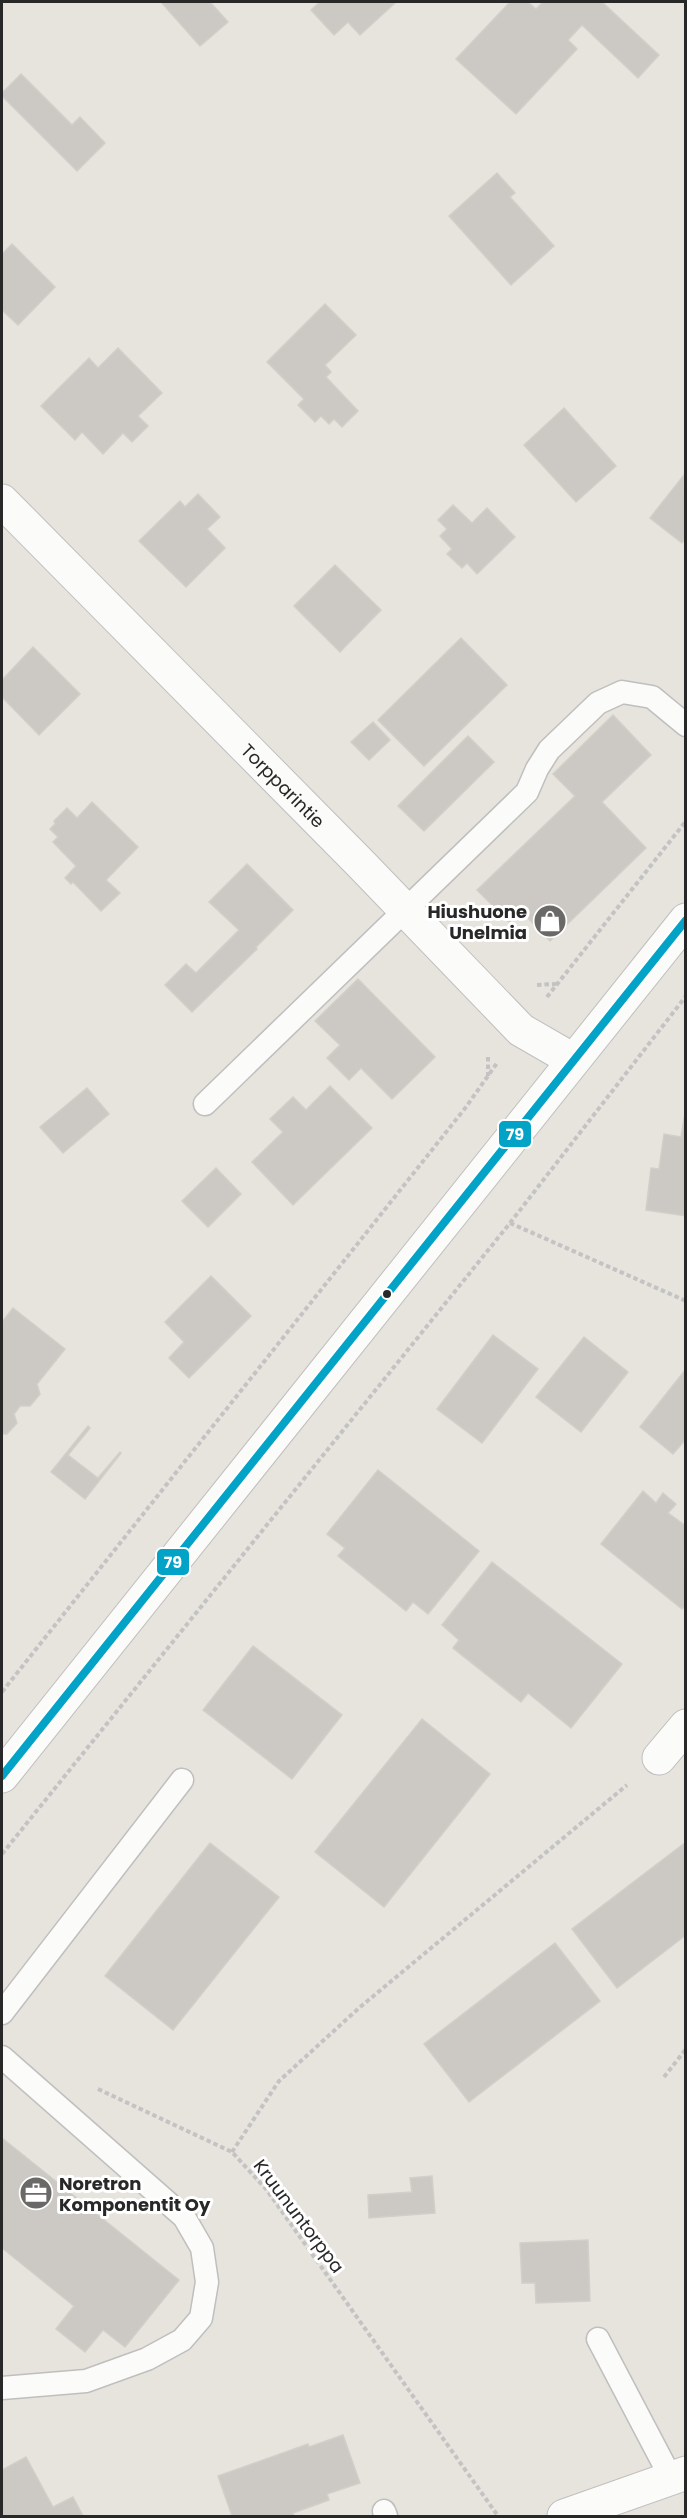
<svg xmlns="http://www.w3.org/2000/svg" width="687" height="2518" viewBox="0 0 687 2518" font-family="Poppins,sans-serif">
<style>
.building{fill:#ccc9c4;stroke:#d2cfc9;stroke-width:1.5}
.lines{fill:none;stroke-linecap:round;stroke-linejoin:round}
.lane-casing{stroke:#c0bfbf;stroke-width:25}
.street-casing{stroke:#c0bfbf;stroke-width:35}
.secondary-casing{stroke:#c0bfbf;stroke-width:35}
.path{stroke:#c4c3c3;stroke-width:4;stroke-dasharray:4.5 3;stroke-linecap:butt}
.lane{stroke:#fbfbfa;stroke-width:22}
.street{stroke:#fbfbfa;stroke-width:33}
.secondary{stroke:#fbfbfa;stroke-width:33}
.bus-1-casing{stroke:#fff;stroke-width:12}
.bus-1{stroke:#02a3c6;stroke-width:8}
.bus-dot{fill:#282828;stroke:#fff;stroke-width:2}
.labels{text-anchor:middle;dominant-baseline:central;stroke-width:6;stroke-linejoin:round;paint-order:stroke}
.street-label{font-size:18px;fill:#282828;stroke:#fff}
.poi-label{font-size:18px;font-weight:bold;fill:#282828;stroke:#fff;text-anchor:end}
.line-badge{stroke:#fff;stroke-width:2}
.badge-label{font-size:16px;text-anchor:middle;font-weight:bold;fill:#fff}
</style>
<rect width="100%" height="100%" fill="#e7e3dd"/>
<g class="building">
<polygon points="161,2 210,2 228,22 200,46"/>
<polygon points="320,2 396,2 360,35 348,22 334,35 311,10"/>
<polygon points="510,2 528,2 536,9 543,2 602,2 659,55 638,78 582,25 568,40 577,49 516,114 456,59"/>
<polygon points="21,74 72,125 80,117 105,143 77,171 2,96 2,93"/>
<polygon points="497,173 515,193 510,197 554,246 511,285 449,216"/>
<polygon points="12,244 55,287 18,325 2,310 2,254"/>
<polygon points="325,304 356,335 325,365 331,372 326,377 358,411 342,427 334,419 329,424 321,416 315,422 298,405 304,399 267,362"/>
<polygon points="118,348 162,393 138,416 148,426 132,442 123,433 103,454 82,432 75,440 41,406 89,358 98,368"/>
<polygon points="564,408 616,466 576,502 524,445"/>
<polygon points="684,475 686,538 682,543 650,518"/>
<polygon points="198,494 220,517 207,529 225,548 186,587 139,541 180,501 185,507"/>
<polygon points="453,505 472,523 487,508 515,537 477,574 467,563 462,568 447,554 452,549 440,536 447,529 438,520"/>
<polygon points="335,565 381,610 340,652 294,606"/>
<polygon points="461,638 507,685 424,766 378,720"/>
<polygon points="33,647 80,694 39,735 2,697 2,680"/>
<polygon points="613,715 651,755 602,802 646,848 550,941 521,911 509,922 477,890 575,796 553,774"/>
<polygon points="373,722 390,740 369,760 351,742"/>
<polygon points="468,736 494,762 424,831 398,806"/>
<polygon points="92,802 138,847 106,880 120,893 101,911 73,882 71,884 65,878 76,866 53,842 58,837 50,829 55,824 54,821 67,808 77,818"/>
<polygon points="247,864 293,910 256,947 257,949 192,1012 165,985 186,964 196,973 239,930 209,902"/>
<polygon points="358,979 435,1057 392,1099 361,1068 349,1080 327,1058 340,1045 315,1021"/>
<polygon points="330,1086 372,1128 293,1205 252,1162 283,1132 270,1119 293,1097 306,1110"/>
<polygon points="87,1088 109,1114 63,1153 40,1127"/>
<polygon points="686,1108 686,1216 646,1210 651,1168 659,1169 664,1134 681,1137"/>
<polygon points="216,1168 241,1194 208,1227 182,1201"/>
<polygon points="211,1276 251,1316 189,1378 169,1358 184,1342 165,1322"/>
<polygon points="13,1308 65,1349 37,1384 40,1394 30,1406 20,1406 14,1414 17,1423 7,1434 2,1434 2,1322"/>
<polygon points="493,1335 538,1369 482,1443 437,1409"/>
<polygon points="584,1337 628,1372 581,1432 536,1397"/>
<polygon points="686,1369 686,1439 673,1454 640,1427"/>
<polygon points="88,1426 90,1428 68,1455 98,1478 120,1452 121,1453 85,1499 51,1472"/>
<polygon points="378,1470 479,1551 428,1614 413,1602 406,1611 338,1556 345,1548 327,1534"/>
<polygon points="643,1491 656,1503 663,1493 676,1504 668,1513 686,1526 684,1563 686,1605 682,1609 601,1544"/>
<polygon points="492,1562 622,1664 571,1728 528,1693 521,1702 453,1648 459,1640 442,1625"/>
<polygon points="253,1646 342,1715 292,1779 203,1710"/>
<polygon points="422,1719 490,1774 384,1907 315,1852"/>
<polygon points="686,1842 686,1935 617,1988 572,1929"/>
<polygon points="210,1843 279,1897 173,2030 105,1976"/>
<polygon points="555,1943 600,2001 469,2102 424,2044"/>
<polygon points="2,2138 179,2280 125,2347 103,2330 85,2352 56,2329 74,2306 2,2248"/>
<polygon points="432,2176 435,2213 369,2218 368,2195 412,2192 410,2178"/>
<polygon points="588,2240 590,2301 536,2303 535,2283 522,2283 520,2243"/>
<polygon points="343,2435 360,2483 327,2494 329,2500 293,2513 294,2516 232,2516 218,2476 308,2444 309,2447"/>
<polygon points="26,2457 53,2507 73,2497 83,2516 2,2516 2,2470"/>
</g>
<g class="lines">
<g class="lane-casing">
<g id="lane">
<polyline points="205,1104 527,792 537,769 549,750 598,703 622,692 652,697 686,725"/>
<polyline points="2,2013 182,1780"/>
<polyline points="2,2057 184,2217 202,2248 207,2282 201,2318 182,2340 147,2359 86,2381 2,2388"/>
<polyline points="598,2339 671,2478"/>
<polyline points="384,2511 386,2516"/>
</g>
</g>
<g class="street-casing">
<g id="street">
<path id="s1" d="M2,501L360,863L521,1030L573,1060"/>
<polyline points="659,1758 686,1726"/>
<polyline points="564,2516 686,2473"/>
</g>
</g>
<g class="secondary-casing">
<polyline id="secondary" points="2,1776 686,920"/>
</g>
<g class="path">
<polyline points="537,985 556,984"/>
<polyline points="547,997 686,821"/>
<polyline points="488,1057 488,1076"/>
<polyline points="510,1223 686,1301"/>
<polyline points="2,1692 466,1107 497,1063"/>
<polyline points="2,1854 510,1223 686,996"/>
<polyline points="664,2077 686,2049"/>
<polyline points="98,2089 232,2152 266,2189 498,2516"/>
<polyline points="232,2152 279,2081 359,2008 627,1785"/>
</g>
<use href="#lane" class="lane"/>
<use href="#street" class="street"/>
<use href="#secondary" class="secondary"/>
<g class="bus-1-casing">
<polyline id="bus-1" points="2,1776 686,920"/>
</g>
<use href="#bus-1" class="bus-1"/>
</g>
<defs>
<g id="shop-disc" transform="scale(1.725)"><circle r="9.5" fill="#6b6967" stroke="#fff"/><path d="M-5-2.5h2.3a2.7 3.5 0 0 1 5.4 0H5L5.5 6h-11ZM-1.5-2.5h3a1.5 2.3 0 0 0-3 0Z" fill="#fff"/></g>
<g id="office-disc" transform="scale(1.725)"><circle r="9.5" fill="#6b6967" stroke="#fff"/><path d="M-6-3h4V-5.5h4V-3h4V5H-6ZM-1-4.5V-3h2v-1.5ZM-6 0V1H6V0Z" fill="#fff"/></g>
</defs>
<g fill-rule="evenodd">
<use href="#shop-disc" x="550" y="921"/>
<use href="#office-disc" x="36" y="2193"/>
</g>
<circle class="bus-dot" cx="387" cy="1294" r="5"/>
<g class="labels">
<g class="street-label">
<text stroke="none"><textPath href="#s1" startOffset="400">Torpparintie</textPath></text>
<text transform="translate(299 2216) rotate(53)">Kruununtorppa</text>
</g>
<g class="poi-label">
<text x="527" y="911">Hiushuone<tspan x="527" dy="21">Unelmia</tspan></text>
<text x="59" y="2183" text-anchor="start">Noretron<tspan x="59" dy="21">Komponentit Oy</tspan></text>
</g>
</g>
<g class="line-badge">
<rect x="498" y="1120" width="34" height="28" rx="6" fill="#02a3c6"/>
<rect x="156" y="1548" width="34" height="28" rx="6" fill="#02a3c6"/>
</g>
<g class="badge-label">
<text x="515" y="1140">79</text>
<text x="173" y="1568">79</text>
</g>
<rect width="687" height="2518" fill="none" stroke="#282828" stroke-width="6"/>
</svg>
